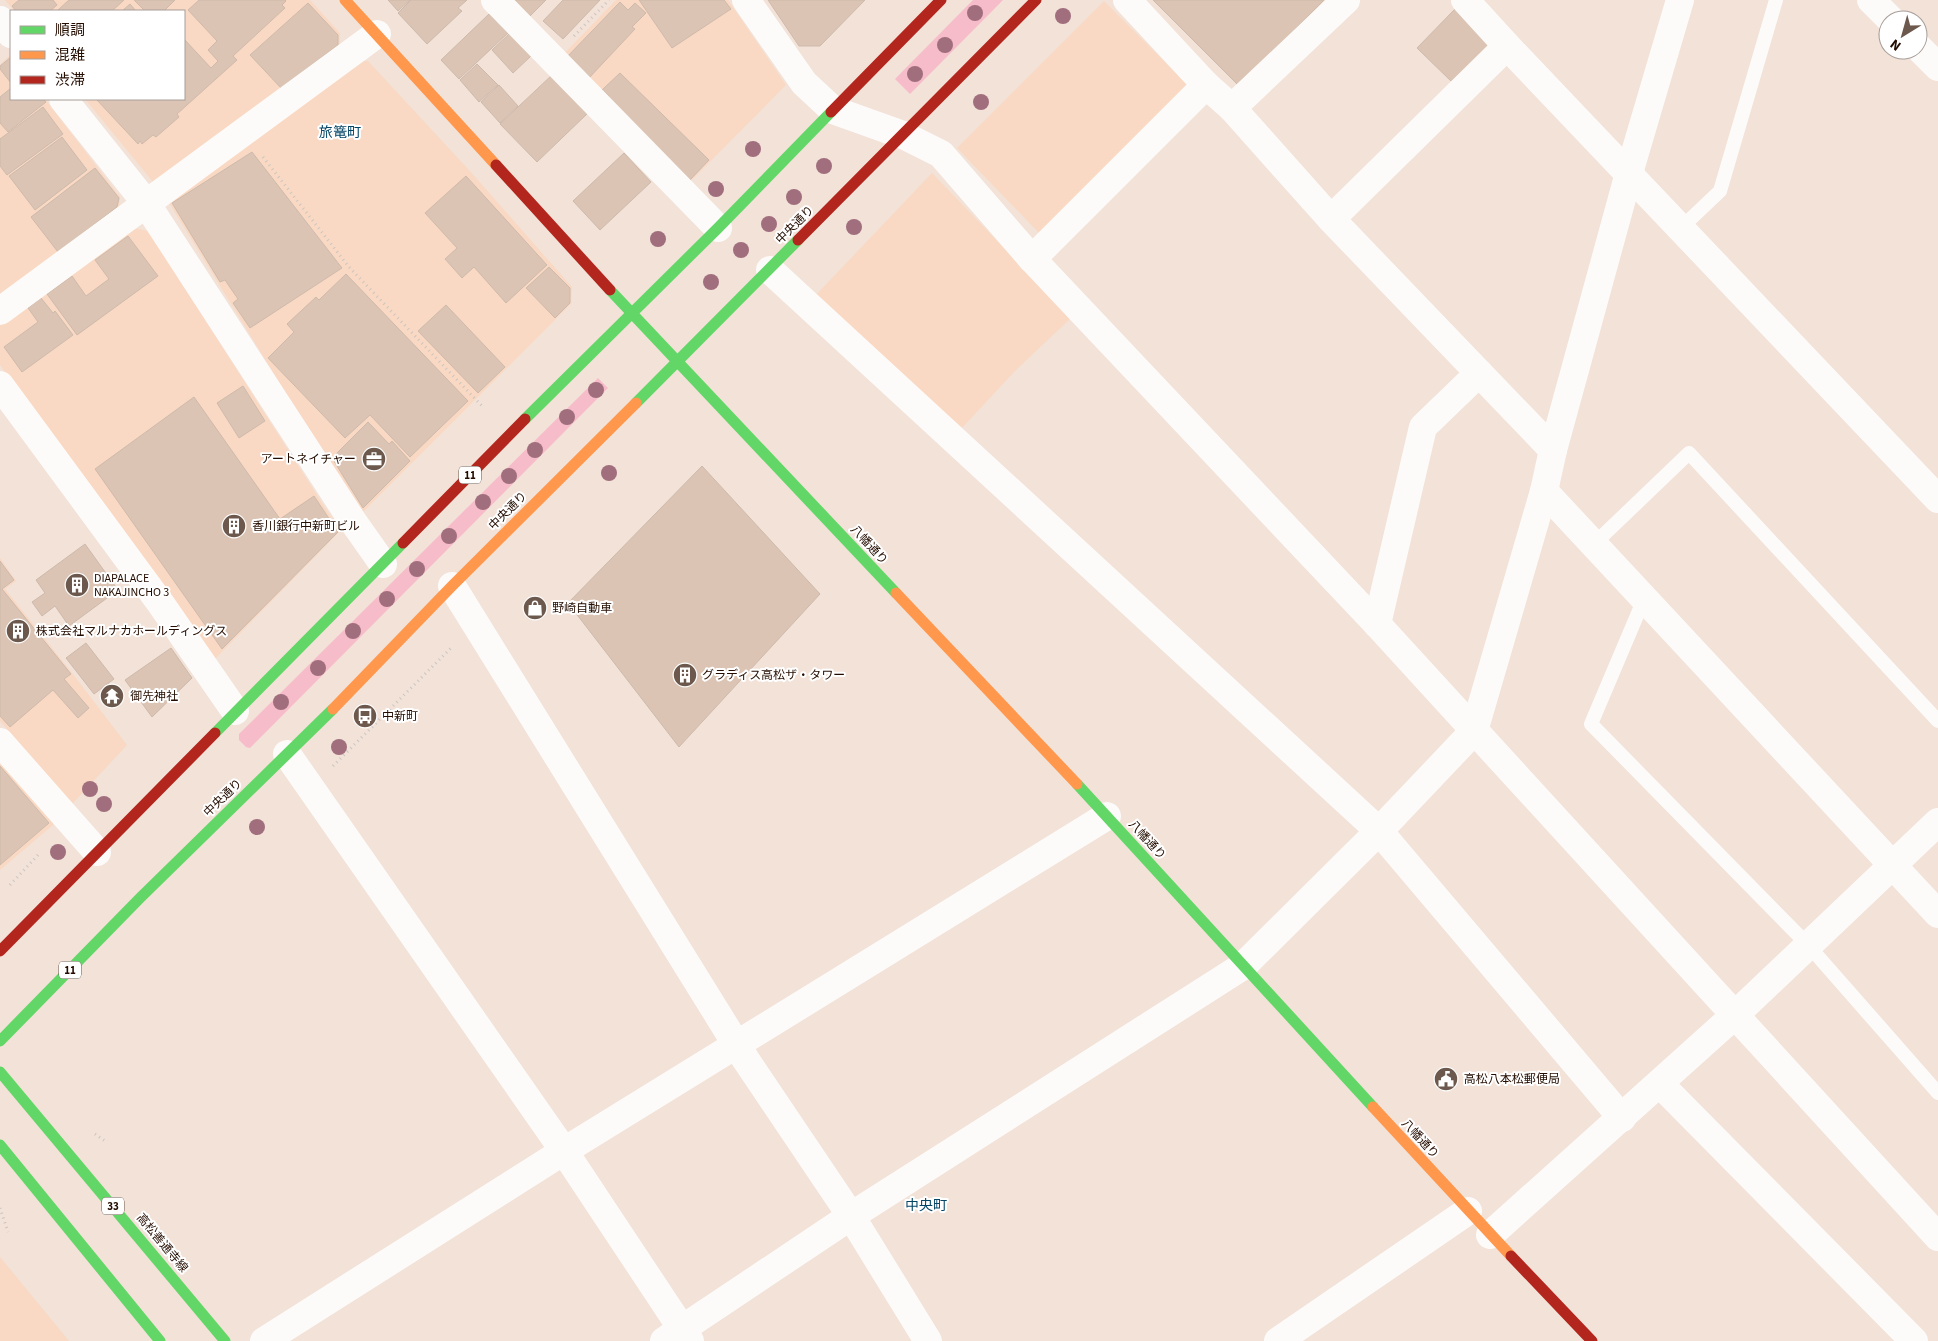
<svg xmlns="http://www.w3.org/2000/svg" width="1938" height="1341" viewBox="0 0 1938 1341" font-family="'Source Sans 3','Noto Sans JP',sans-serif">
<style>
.built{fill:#f9d9c3}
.green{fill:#f7bcc9}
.building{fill:#dbc4b3;stroke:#cebaac}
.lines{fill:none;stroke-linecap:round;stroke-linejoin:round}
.path{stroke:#cbc5c0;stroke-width:3;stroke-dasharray:1 4;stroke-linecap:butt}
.lane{stroke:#fdfbf9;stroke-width:14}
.street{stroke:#fdfbf9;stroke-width:28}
.fast{stroke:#63d668;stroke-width:11}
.slow{stroke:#ff974d;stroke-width:11}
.jam{stroke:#b3261e;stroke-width:11}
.tree{fill:#a06e7d}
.labels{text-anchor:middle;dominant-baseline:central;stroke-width:4;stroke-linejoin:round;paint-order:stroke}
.shield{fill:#fff;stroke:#66564c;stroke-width:1}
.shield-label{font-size:11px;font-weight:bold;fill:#240d00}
.street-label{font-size:12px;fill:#240d00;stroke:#fff}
.poi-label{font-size:12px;fill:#240d00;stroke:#fff;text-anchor:start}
.neighbourhood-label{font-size:14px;fill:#054666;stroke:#fff}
</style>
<rect width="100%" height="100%" fill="#f2e2d8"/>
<g class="built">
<polygon points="5,0 310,0 340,33 340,47 158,188 85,99 184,99 184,11 14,11"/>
<polygon points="616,0 728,0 786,85 687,185 561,57"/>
<polygon points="1104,1 1191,88 1043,237 957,148"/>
<polygon points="11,54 11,99 45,99 120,197 119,208 0,302 0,65"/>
<polygon points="354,61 368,61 469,170 572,287 571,304 363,512 277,379 168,201"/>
<polygon points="932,173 1071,318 1015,371 960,430 814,297"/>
<polygon points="134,228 148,231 340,531 214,660 0,365 0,323"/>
<polygon points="0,558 16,581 5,589 72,673 127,745 72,804 0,721"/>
<polygon points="0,762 54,824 0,870"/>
<polygon points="0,1257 69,1341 0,1341"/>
</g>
<g class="green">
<polygon points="973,0 1003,0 910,94 895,79"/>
<polygon points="598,378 608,388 250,748 246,747 239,740 239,734"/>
</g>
<g class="building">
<polygon points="19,0 53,0 57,5 50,11 16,11 12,6"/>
<polygon points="69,0 124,0 112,11 59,11 58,10"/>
<polygon points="134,0 175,0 164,11 145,11"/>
<polygon points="199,0 285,0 286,1 282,5 285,8 233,56 237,60 177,114 179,117 156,137 153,135 142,144 140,141 138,144 96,99 184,99 184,39 211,68 218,61 208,50 217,41 188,10"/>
<polygon points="388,0 410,0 398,11"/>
<polygon points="411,0 467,0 458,8 462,11 427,44 398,13"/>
<polygon points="513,0 546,0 529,17"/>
<polygon points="563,0 600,0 563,39 543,21"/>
<polygon points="639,0 724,0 731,9 672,48"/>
<polygon points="768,0 865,0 820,46 799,46"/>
<polygon points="1153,0 1324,0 1239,86"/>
<polygon points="620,2 628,10 635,3 646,13 632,27 635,29 588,79 566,58"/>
<polygon points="308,3 338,35 338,45 281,88 250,55"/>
<polygon points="130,4 136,11 122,11"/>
<polygon points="1455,9 1491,44 1453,83 1417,48"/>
<polygon points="489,14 508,33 459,79 441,60"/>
<polygon points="509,34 531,56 513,73 492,50"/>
<polygon points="11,57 11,83 0,69 0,66"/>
<polygon points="477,64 498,85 479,102 460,80"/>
<polygon points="620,73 709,160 688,182 605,100 609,96 602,90"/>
<polygon points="553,74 589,112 537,162 500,124"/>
<polygon points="499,85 518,106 500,123 481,102"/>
<polygon points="11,88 11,99 43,99 46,102 8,132 0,123 0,97"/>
<polygon points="43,107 63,134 7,175 0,166 0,139"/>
<polygon points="62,137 87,170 35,210 9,176"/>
<polygon points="252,152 342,268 250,328 233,303 238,299 225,280 220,282 172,203"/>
<polygon points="624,153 651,182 600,230 573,201"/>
<polygon points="95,168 119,198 117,207 58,252 31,217"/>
<polygon points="466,176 547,265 506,303 474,267 462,278 445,259 457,248 425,213"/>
<polygon points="128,236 158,276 77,335 47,294 72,276 86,296 109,279 95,260"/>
<polygon points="549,267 570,288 570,303 555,318 526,288"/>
<polygon points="346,274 468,401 410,457 370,415 345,438 268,358 294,332 287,324 316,297 319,300"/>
<polygon points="41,298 53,313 55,311 73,335 22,372 4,347 38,322 28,308"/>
<polygon points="446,305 505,367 478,393 418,331"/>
<polygon points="243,386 265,421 239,438 217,403"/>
<polygon points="194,397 280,519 314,496 338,532 222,649 95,469"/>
<polygon points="368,422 389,444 392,441 410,461 363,508 332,458"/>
<polygon points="702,466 820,594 679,747 568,603"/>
<polygon points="85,544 118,590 69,626 55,606 42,616 32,602 45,593 36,580"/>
<polygon points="0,561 14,580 2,589 71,674 64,679 89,708 78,718 53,690 10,727 0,716"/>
<polygon points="86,643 114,679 94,694 66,658"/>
<polygon points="171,648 192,678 152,717 125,680"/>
<polygon points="0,766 49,823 0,865"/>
</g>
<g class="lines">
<g class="path">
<polyline points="574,36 609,0"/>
<polyline points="263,157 349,267 482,406"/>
<polyline points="333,766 452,647"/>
<polyline points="10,885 38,855"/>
<polyline points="95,1134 105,1141"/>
<polyline points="0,1208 8,1232"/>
</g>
<g class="lane">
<polyline points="1681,228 1720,191 1776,0"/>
<polyline points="1594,544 1689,453 1938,721"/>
<polyline points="1644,599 1591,724 1808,945 1938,1093"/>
</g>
<g class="street">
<polyline points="495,0 718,228"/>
<polyline points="746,0 804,83 833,110 903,135 941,154 1032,259 1377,624 1938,1237"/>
<polyline points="1127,0 1206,85 1232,108 1331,219 1553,450"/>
<polyline points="1465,0 1507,46 1938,499"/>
<polyline points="1871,0 1891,20"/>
<polyline points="0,20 11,34"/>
<polyline points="1918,47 1938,67"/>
<polyline points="63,99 146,203 352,520 383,564"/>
<polyline points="1232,108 1346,0"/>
<polyline points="1331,219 1507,46"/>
<polyline points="1032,259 1206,85"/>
<polyline points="770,270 1379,831 1622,1118"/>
<polyline points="0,311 377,34"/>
<polyline points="0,385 161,604 235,711"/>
<polyline points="1544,491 1938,914"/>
<polyline points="452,586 746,1060 851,1216 928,1341"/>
<polyline points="1377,624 1423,427 1479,373"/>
<polyline points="0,742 97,852"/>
<polyline points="287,754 564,1151 690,1341"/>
<polyline points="1660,1084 1914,1341"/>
<polyline points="1490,1235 1736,1014 1938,822"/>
<polyline points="264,1341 564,1151 1107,816"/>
<polyline points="664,1341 851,1216 1243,966 1379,831 1474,731 1544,491 1553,450 1629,173 1680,0"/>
<polyline points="1278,1341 1468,1211"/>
</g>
<g class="fast">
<polyline points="610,290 896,593"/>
<polyline points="636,403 798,240"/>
<polyline points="525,419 718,228 831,112"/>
<polyline points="215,733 403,543"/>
<polyline points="1077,784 1373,1107"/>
<polyline points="0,1041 140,898 333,709"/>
<polyline points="0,1072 225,1341"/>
<polyline points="0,1145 160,1341"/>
</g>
<g class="slow">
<polyline points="345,0 496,165"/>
<polyline points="896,593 1077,784"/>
<polyline points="333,709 452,586 636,403"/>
<polyline points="1373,1107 1511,1256"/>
</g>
<g class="jam">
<polyline points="831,112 941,0"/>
<polyline points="496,165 610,290"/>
<polyline points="798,240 1036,0"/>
<polyline points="403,543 525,419"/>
<polyline points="0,951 215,733"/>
<polyline points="1511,1256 1592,1341"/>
</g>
</g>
<g class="tree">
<circle cx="975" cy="13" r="8"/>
<circle cx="1063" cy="16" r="8"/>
<circle cx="945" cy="45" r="8"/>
<circle cx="915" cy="74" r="8"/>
<circle cx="981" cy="102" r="8"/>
<circle cx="753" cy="149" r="8"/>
<circle cx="824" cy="166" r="8"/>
<circle cx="716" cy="189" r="8"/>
<circle cx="794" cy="197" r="8"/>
<circle cx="769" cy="224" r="8"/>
<circle cx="854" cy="227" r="8"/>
<circle cx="658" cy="239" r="8"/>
<circle cx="741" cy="250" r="8"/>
<circle cx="711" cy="282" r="8"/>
<circle cx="596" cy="390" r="8"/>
<circle cx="567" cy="417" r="8"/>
<circle cx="535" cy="450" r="8"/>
<circle cx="609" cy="473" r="8"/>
<circle cx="509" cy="476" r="8"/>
<circle cx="483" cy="502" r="8"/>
<circle cx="449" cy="536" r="8"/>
<circle cx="417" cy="569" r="8"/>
<circle cx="387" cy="599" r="8"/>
<circle cx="353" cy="631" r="8"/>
<circle cx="318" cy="668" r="8"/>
<circle cx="281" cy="702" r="8"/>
<circle cx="339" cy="747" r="8"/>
<circle cx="90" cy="789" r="8"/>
<circle cx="104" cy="804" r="8"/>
<circle cx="257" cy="827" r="8"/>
<circle cx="58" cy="852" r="8"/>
</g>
<defs>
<g id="office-disc" transform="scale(1.25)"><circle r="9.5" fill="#6c584c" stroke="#fff"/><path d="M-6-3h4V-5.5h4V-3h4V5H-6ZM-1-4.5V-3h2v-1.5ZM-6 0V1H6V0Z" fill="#fff"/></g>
<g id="building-disc" transform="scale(1.25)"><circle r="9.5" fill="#6c584c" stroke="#fff"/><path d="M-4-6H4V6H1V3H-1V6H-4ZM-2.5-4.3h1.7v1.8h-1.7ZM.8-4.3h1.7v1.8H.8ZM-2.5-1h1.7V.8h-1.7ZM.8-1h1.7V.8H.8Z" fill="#fff"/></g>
<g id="shop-disc" transform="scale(1.25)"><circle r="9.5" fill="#6c584c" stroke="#fff"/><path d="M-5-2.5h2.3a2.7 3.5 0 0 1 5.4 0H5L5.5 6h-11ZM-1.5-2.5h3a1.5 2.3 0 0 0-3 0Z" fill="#fff"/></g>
<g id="temple-disc" transform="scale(1.25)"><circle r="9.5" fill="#6c584c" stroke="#fff"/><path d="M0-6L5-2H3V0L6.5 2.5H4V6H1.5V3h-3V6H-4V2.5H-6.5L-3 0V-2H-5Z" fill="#fff"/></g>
<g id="bus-disc" transform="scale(1.25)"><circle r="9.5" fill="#6c584c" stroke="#fff"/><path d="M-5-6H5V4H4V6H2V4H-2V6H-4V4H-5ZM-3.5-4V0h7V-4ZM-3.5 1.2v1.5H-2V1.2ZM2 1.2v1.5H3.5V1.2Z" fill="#fff"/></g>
<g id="civic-disc" transform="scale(1.25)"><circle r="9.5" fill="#6c584c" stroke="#fff"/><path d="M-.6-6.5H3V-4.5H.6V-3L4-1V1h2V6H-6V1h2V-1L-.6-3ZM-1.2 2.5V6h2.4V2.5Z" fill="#fff"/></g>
</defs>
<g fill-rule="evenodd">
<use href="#office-disc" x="374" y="459"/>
<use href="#building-disc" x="234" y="526"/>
<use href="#building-disc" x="77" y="585"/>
<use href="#shop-disc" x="535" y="608"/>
<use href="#building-disc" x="18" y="631"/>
<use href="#building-disc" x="685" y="675"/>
<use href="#temple-disc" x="112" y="696"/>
<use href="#bus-disc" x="365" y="716"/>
<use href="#civic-disc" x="1446" y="1079"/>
</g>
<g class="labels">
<g class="shield">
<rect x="459" y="466.5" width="22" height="17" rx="4"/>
<rect x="59" y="961.5" width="22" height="17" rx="4"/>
<rect x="102" y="1197.5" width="22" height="17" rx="4"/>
</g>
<g class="shield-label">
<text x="470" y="475">11</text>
<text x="70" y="970">11</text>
<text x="113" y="1206">33</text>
</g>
<g class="street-label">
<text transform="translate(795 225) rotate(-45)">中央通り</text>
<text transform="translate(508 511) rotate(-45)">中央通り</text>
<text transform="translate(869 545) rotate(47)">八幡通り</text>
<text transform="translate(223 798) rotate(-44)">中央通り</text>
<text transform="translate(1147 840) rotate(48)">八幡通り</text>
<text transform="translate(1420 1139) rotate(47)">八幡通り</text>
<text transform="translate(162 1243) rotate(50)">高松善通寺線</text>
</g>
<g class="poi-label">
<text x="356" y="459" text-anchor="end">アートネイチャー</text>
<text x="252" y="526">香川銀行中新町ビル</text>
<text x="94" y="578">DIAPALACE<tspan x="94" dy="14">NAKAJINCHO 3</tspan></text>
<text x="552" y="608">野崎自動車</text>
<text x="36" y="631">株式会社マルナカホールディングス</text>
<text x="702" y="675">グラディス高松ザ・タワー</text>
<text x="130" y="696">御先神社</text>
<text x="382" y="716">中新町</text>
<text x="1464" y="1079">高松八本松郵便局</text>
</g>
<g class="neighbourhood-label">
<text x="340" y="133">旅篭町</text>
<text x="926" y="1206">中央町</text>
</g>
</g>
<rect x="10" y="10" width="175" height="90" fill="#ffffff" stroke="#a79e99"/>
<rect x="20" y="26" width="25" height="8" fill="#63d668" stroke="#a79e99"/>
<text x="55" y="35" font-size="15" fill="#240d00">順調</text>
<rect x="20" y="51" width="25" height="8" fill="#ff974d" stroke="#a79e99"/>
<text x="55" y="60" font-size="15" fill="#240d00">混雑</text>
<rect x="20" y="76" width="25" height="8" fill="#b3261e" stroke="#a79e99"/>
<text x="55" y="85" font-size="15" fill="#240d00">渋滞</text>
<g transform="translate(1903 35) rotate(217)"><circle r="24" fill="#ffffff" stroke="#a79e99"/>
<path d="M0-4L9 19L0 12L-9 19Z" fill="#6c584c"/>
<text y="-8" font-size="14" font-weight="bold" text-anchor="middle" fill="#240d00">N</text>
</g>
</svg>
